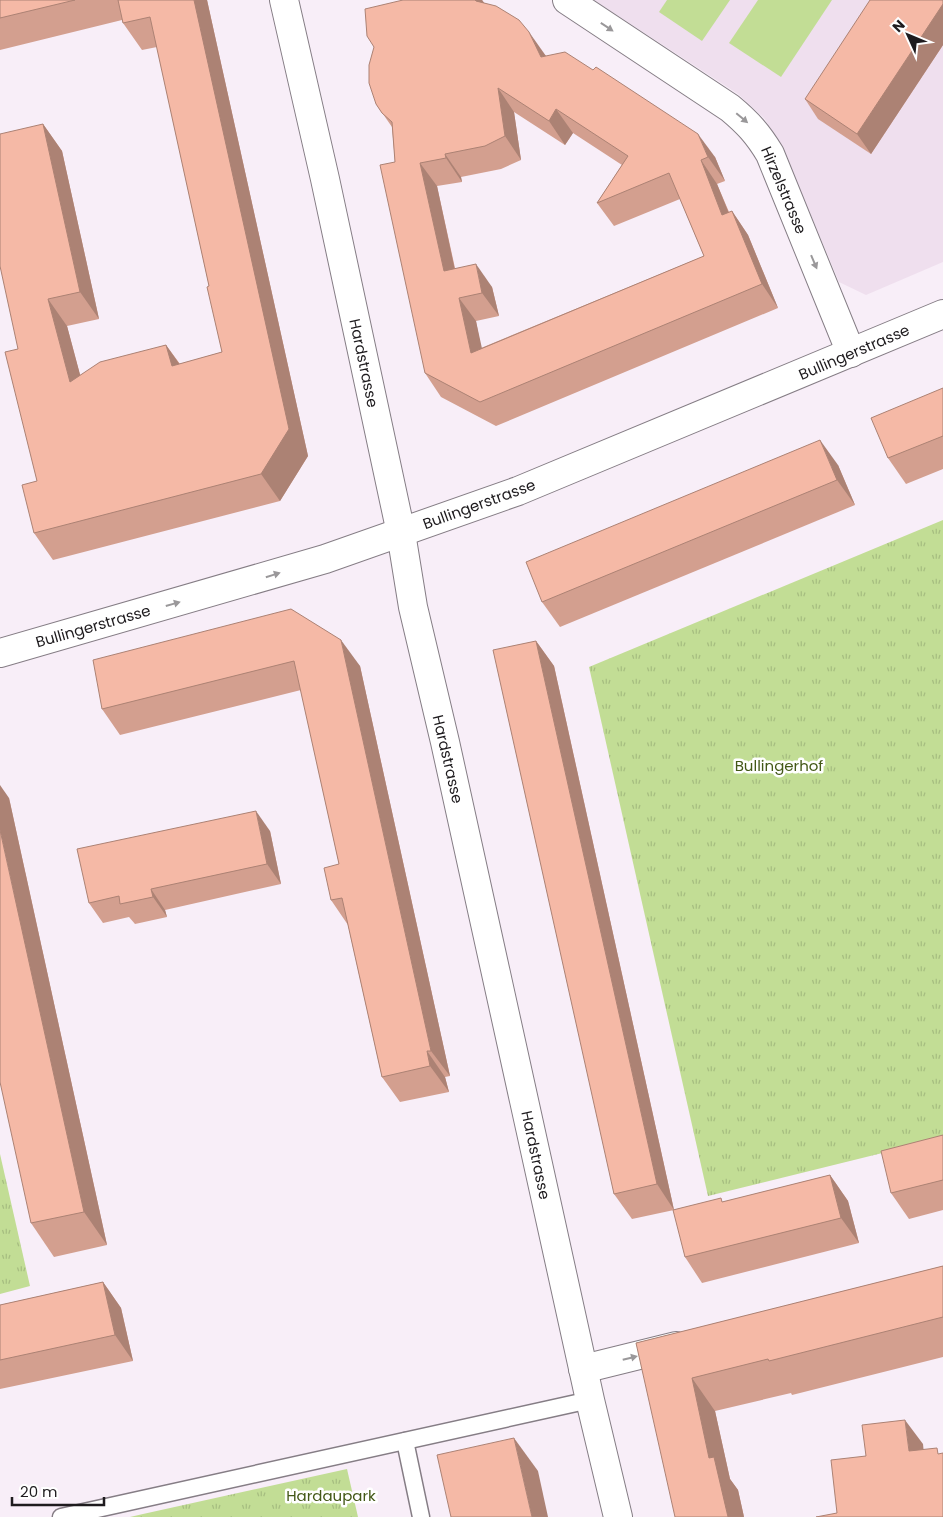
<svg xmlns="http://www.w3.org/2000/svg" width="943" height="1517" viewBox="0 0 943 1517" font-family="Poppins,sans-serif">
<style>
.built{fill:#efdfee}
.grass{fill:url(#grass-tufts)}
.pitch{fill:#c2dd95}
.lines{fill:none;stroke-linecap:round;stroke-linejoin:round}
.service-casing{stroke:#857d85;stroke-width:19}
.minor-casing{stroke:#857d85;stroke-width:30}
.secondary-casing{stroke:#857d85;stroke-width:30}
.service{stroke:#fff;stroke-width:16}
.minor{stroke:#fff;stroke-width:28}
.secondary{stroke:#fff;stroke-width:28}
.wall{fill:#d39f8f;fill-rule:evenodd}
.shaded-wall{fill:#ac8274}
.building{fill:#f5b9a6;stroke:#ac8274;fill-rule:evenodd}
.oneway{fill:#9a989a}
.labels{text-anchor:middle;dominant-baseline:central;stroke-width:5;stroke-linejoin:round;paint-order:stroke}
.street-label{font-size:15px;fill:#1e1b1e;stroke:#fff}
.park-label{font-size:15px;fill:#435817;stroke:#fff}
</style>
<defs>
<pattern id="grass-tufts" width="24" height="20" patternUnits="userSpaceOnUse" patternTransform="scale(1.25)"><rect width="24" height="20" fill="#c2dd95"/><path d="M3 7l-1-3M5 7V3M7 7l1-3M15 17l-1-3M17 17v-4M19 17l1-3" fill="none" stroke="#a6bd80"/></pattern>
</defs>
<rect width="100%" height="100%" fill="#f8eef8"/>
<polygon class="built" points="594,0 943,0 943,262 866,295 839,282 783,149 764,118 738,94"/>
<g class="grass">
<polygon points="943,520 943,1138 708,1196 589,667"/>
<polygon points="0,1154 30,1286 0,1294"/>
<polygon points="347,1469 358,1517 130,1517 143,1514"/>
</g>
<g class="pitch">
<polygon points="667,0 730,0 702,41 659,12"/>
<polygon points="758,0 832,0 781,77 729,43"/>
</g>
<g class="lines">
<g class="service-casing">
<g id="service">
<polyline points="405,1441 421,1517"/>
<polyline points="61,1517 590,1400"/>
</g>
</g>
<g class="minor-casing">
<g id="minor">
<path d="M567,0L730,108C748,123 758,134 770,154L851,353"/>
<polyline points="0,653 325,559 518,491 943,314"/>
<polyline points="583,1369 676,1346"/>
</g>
</g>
<g class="secondary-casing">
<polyline id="secondary" points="284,0 325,179 401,533 413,607 445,742 590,1400 618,1517"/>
</g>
<use href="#service" class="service"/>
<use href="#minor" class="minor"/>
<use href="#secondary" class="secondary"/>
</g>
<g class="wall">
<polygon points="0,0 207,0 308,456 280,501 53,560 34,533 37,481 18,349 43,124 62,151 99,319 67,326 80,375 166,345 180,364 222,352 209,286 157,47 142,50 123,23 122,20 0,50"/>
<path d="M403,0H482L484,3L546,56L715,157L725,181L717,184L729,212L732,211L748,235L778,308L496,426L441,397L425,373L395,162L392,127L376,104ZM514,112L565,145L573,133L622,165L597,203L614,226L680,199L704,256L481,348L476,321L499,316L492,287L455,268L437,186L462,182L461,177L501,169L521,160Z"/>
<polygon points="943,0 943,45 871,154 818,119 805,99"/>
<polygon points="943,388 943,469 906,484 888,458"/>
<polygon points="838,465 855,505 560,627 542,602"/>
<polygon points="291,609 360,666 450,1076 445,1077 449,1092 400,1102 382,1077 348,925 331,900 339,864 301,690 120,735 102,709"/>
<polygon points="536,641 554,666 674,1210 632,1219 614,1194"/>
<polygon points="9,798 107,1245 54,1257 31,1223"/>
<polygon points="270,831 281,884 165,910 167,917 135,924 129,917 103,923 89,903"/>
<polygon points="943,1135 943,1210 909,1219 891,1193"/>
<polygon points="830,1175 848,1201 859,1243 702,1283 685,1257 723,1202"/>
<polygon points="943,1266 943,1357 792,1395 791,1393 715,1411 730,1479 738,1490 744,1517 636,1343"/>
<polygon points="103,1282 121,1308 133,1361 0,1389 0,1305"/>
</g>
<g class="shaded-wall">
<polygon points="194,0 207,0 308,456 280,501 261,474"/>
<polygon points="475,0 482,0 488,8 492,24"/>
<polygon points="943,4 943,45 871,154 857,134"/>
<polygon points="529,32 546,56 541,57"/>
<polygon points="498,88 514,112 521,160 505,136"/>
<polygon points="556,109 573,133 565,145 549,121"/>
<polygon points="43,124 62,151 99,319 80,292"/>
<polygon points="698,134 715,157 725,181 708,157"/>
<polygon points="445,154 461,177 462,182 446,158"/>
<polygon points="701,160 717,184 739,238 722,215"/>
<polygon points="420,163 437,186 460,294 444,271"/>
<polygon points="732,211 748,235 778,308 762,284"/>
<polygon points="476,264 492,287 499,316 482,293"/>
<polygon points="459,298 476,321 488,376 471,353"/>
<polygon points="48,299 67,326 89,408 70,382"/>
<polygon points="166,345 185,372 172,366"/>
<polygon points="820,440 838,465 855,505 837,480"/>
<polygon points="341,640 360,666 450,1076 431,1051"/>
<polygon points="536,641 554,666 674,1210 657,1184"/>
<polygon points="0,785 9,798 107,1245 84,1212 0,830"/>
<polygon points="256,811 270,831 281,884 267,864"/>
<polygon points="151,889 165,910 167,917 153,897"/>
<polygon points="427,1051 445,1077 449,1092 430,1066"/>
<polygon points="830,1175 848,1201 859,1243 841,1218"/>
<polygon points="103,1282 121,1308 133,1361 115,1335"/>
<polygon points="692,1378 715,1411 730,1479 738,1490 744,1517 728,1517 709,1458"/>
<polygon points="905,1420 923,1444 926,1476 909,1451"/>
<polygon points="514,1438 538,1471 548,1517 532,1517"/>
</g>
<g class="building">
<polygon points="0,0 75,0 0,18"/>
<polygon points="118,0 194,0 289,429 261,474 34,533 22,485 37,481 5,352 18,349 0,266 0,134 43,124 80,292 48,299 70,382 100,362 166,345 172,366 222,352 207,287 209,286 150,17 123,23"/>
<path d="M403,0H475L476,1L496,6L519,20L529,32L541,57L565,52L593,70L596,67L698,134L708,157L701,160L722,215L732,211L762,284L480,402L425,373L380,165L395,162L392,122L382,113L376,104L369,83V65L374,47L367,36L365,9ZM498,88L549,121L556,109L628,156L597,203L669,173L704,256L471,353L459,298L482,293L476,264L444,271L420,163L446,158L445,154L485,146L505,136Z"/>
<polygon points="870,0 943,0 943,4 857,134 805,99"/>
<polygon points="943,388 943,436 888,458 871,418"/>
<polygon points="820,440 837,480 542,602 526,562"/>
<polygon points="291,609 341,640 431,1051 427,1051 430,1066 382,1077 342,898 331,900 324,868 339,864 294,661 102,709 93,660"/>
<polygon points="536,641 657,1184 614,1194 493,650"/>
<polygon points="256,811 267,864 151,889 153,897 120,904 119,896 89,903 77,849"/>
<polygon points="0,830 84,1212 31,1223 0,1082"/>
<polygon points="943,1135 943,1180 891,1193 881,1151"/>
<polygon points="830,1175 841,1218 685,1257 673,1210 721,1198 722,1202"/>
<polygon points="943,1266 943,1317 769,1361 768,1359 692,1378 709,1458 714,1457 728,1517 675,1517 636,1343"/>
<polygon points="103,1282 115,1335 0,1360 0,1305"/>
<polygon points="905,1420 909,1451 937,1448 938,1454 943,1453 943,1517 816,1517 837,1513 831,1460 866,1456 862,1425"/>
<polygon points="514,1438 532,1517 451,1517 437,1455"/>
</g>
<defs><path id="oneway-solid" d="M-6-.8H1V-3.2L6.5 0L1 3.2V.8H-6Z" transform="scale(1.25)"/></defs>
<g class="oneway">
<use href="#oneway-solid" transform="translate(607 27) rotate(34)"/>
<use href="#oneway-solid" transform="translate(742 118) rotate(40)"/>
<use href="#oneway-solid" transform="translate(814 262) rotate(67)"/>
<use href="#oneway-solid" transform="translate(273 575) rotate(-17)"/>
<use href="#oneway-solid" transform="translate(173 604) rotate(-16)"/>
<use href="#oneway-solid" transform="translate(630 1358) rotate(-14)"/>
</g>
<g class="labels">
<g class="street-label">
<text transform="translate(784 190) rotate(67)">Hirzelstrasse</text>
<text transform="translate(854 352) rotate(-23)">Bullingerstrasse</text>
<text transform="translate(364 363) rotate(78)">Hardstrasse</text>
<text transform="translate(479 504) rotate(-20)">Bullingerstrasse</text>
<text transform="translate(93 626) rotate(-16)">Bullingerstrasse</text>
<text transform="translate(448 759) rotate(77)">Hardstrasse</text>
<text transform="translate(536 1155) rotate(78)">Hardstrasse</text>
</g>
<g class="park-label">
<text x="779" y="765">Bullingerhof</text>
<text x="331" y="1495">Hardaupark</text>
</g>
</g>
<g transform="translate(908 35) rotate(314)" stroke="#ffffff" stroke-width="4" paint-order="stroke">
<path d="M0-4L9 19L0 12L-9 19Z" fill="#1e1b1e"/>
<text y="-8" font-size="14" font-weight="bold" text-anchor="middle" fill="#1e1b1e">N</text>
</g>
<path d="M12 1497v8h92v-8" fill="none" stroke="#1e1b1e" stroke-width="2.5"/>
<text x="20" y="1497" font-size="15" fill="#1e1b1e" stroke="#ffffff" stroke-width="4" paint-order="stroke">20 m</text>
</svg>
